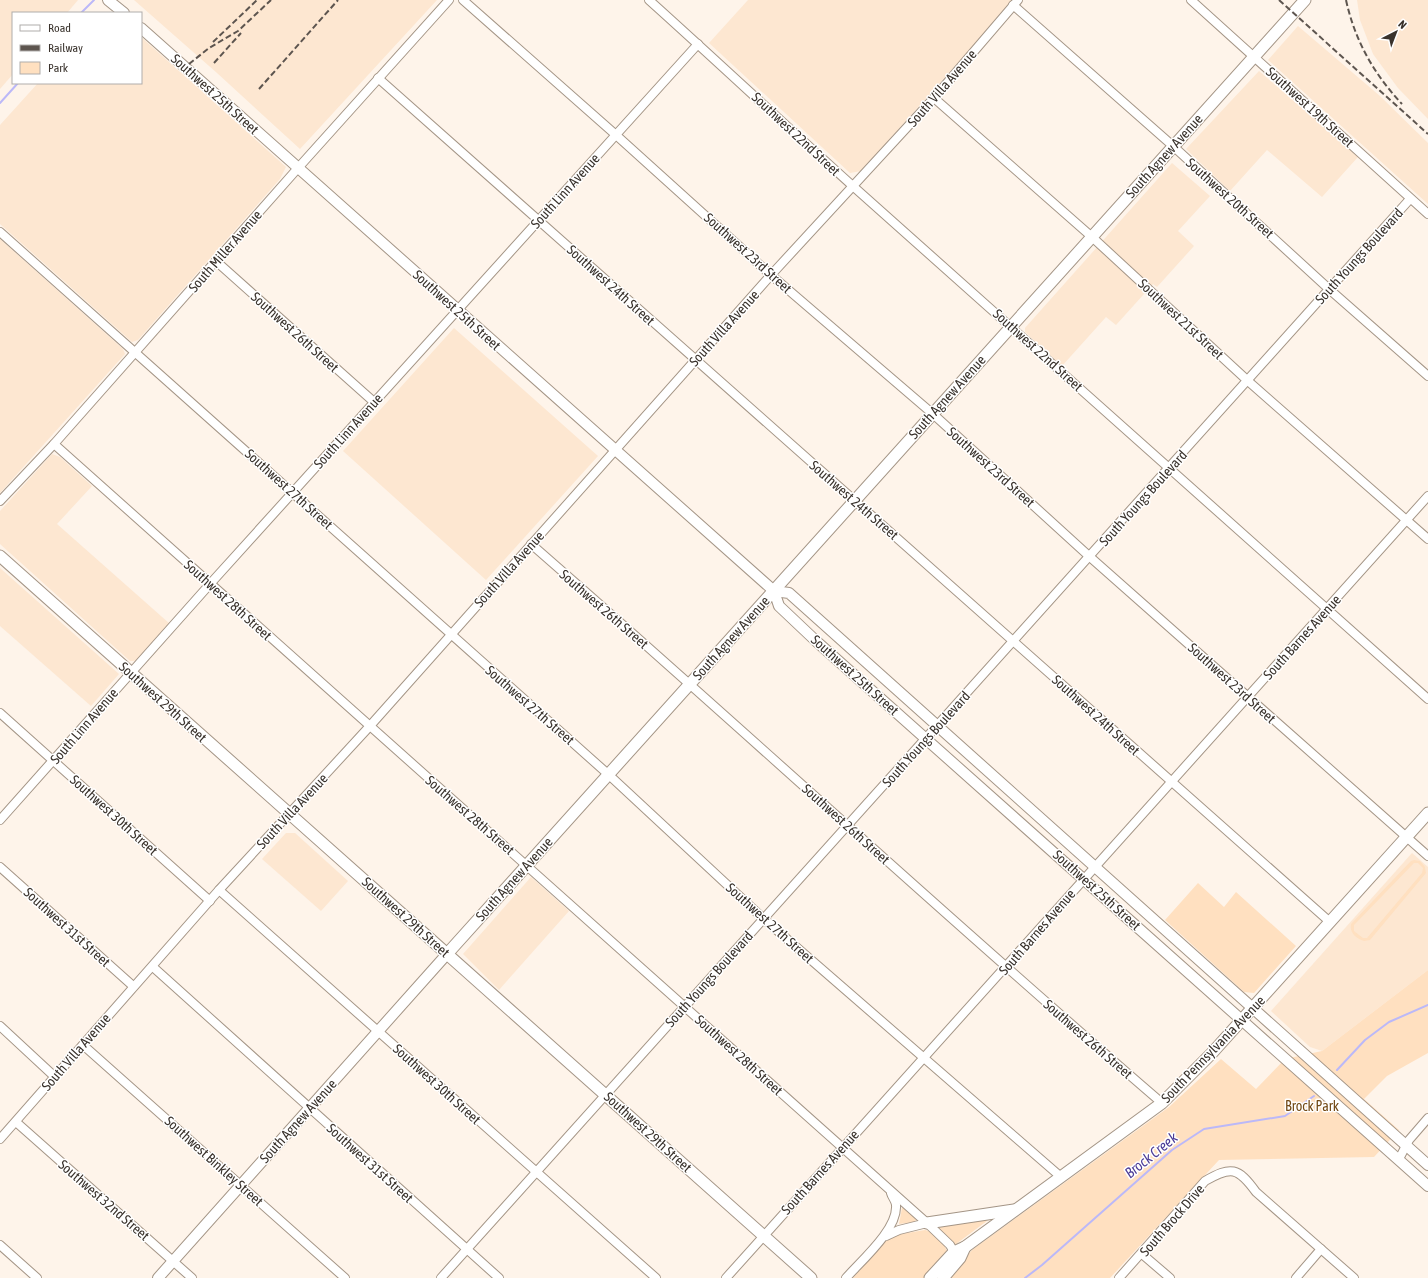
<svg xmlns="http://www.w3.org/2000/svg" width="1428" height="1278" viewBox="0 0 1428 1278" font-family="'Asap Condensed',sans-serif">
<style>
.built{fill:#fde7d1}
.green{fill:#ffe0c0;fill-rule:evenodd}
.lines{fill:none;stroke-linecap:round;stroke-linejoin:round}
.stream{stroke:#bbb8f8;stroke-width:2}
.minor-casing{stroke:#a49586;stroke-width:10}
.tertiary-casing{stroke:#a49586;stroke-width:12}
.secondary-casing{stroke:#a49586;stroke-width:13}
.minor{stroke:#fff;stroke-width:8}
.tertiary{stroke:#fff;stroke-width:10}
.secondary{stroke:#fff;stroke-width:11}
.rail{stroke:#5d554f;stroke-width:2;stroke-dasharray:6 3;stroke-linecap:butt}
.labels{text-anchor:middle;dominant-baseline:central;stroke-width:3;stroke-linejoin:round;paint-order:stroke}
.street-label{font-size:14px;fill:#39322c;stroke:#fff}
.park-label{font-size:14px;fill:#724915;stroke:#fff}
.water-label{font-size:15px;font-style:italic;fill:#4b3c97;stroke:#fff}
</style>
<rect width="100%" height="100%" fill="#fef4ea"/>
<g class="built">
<polygon points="0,0 78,0 67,13 13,13 13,74 0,89"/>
<polygon points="134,0 437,0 300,149 217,73"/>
<polygon points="748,0 1014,0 861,171 850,173 709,43"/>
<polygon points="1357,0 1428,0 1428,119 1398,88 1373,54 1360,20"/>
<polygon points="1298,26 1380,96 1428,143 1428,204 1268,60"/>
<polygon points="141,37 286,167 280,179 138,340 132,342 0,224 0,125 38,83 141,83"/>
<polygon points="1259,71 1358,157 1322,197 1267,150 1230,191 1186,149"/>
<polygon points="1172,163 1210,196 1178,231 1194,246 1157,287 1153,284 1116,325 1106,317 1062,366 1025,332 1025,328"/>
<polygon points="0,239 123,349 125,354 0,493"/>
<polygon points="454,328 598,456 486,580 343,451"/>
<polygon points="52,454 60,457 92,486 57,524 170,624 138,659 134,661 130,661 0,544 0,511"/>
<polygon points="0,568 119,674 91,706 0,626"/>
<polygon points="286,833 295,833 348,881 321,911 262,859"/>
<polygon points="1412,853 1428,867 1428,970 1322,1051 1310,1047 1271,1011"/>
<polygon points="531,877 569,911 499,990 463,954"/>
</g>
<g class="green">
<path d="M1414,860L1420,861L1425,867L1426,873L1370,940L1364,941C1357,939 1349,933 1351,924L1411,861ZM1414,863H1418L1423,868L1422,873L1367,938H1363L1354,931V925Z"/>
<polygon points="1198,883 1224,907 1236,892 1296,946 1254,993 1244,992 1165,920"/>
<polygon points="1428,970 1428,1053 1387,1076 1364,1099 1399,1130 1374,1157 1219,1160 1110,1278 948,1278 972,1250 1169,1107 1221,1059 1256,1089 1285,1059 1322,1051"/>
<polygon points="902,1208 905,1208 916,1219 915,1222 899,1224"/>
<polygon points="995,1215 956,1244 953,1244 932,1225"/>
<path d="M925,1230C934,1232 947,1244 947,1254L926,1278H853L886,1240L895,1235Z"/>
</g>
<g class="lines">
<g class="stream">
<polyline points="81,13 94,0"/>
<polyline points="0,103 18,83"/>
<polyline points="1337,1070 1365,1040 1389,1022 1428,1005"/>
<polyline points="1025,1278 1042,1265 1172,1150 1204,1129 1285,1116 1314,1096"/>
</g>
<g class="minor-casing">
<g id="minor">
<polyline points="463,0 616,135 771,275 933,414 1090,557 1428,856"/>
<path d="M649,0C718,62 786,126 855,188C1046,358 1237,528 1428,699"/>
<polyline points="1191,0 1428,214"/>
<polyline points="1013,5 1173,146 1329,289 1428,376"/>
<polyline points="378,78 1330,922"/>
<polyline points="934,98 1092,237 1248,381 1428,539"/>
<polyline points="0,232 609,775 764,919 1061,1177"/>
<polyline points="217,262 374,402"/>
<polyline points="54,444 927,1223 950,1245 954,1252"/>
<polyline points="0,501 54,444 298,168 449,0"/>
<path d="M531,544C743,729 949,920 1162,1103"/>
<polyline points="0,713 210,901"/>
<polyline points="0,820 210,584 698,44"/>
<polyline points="0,867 133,986"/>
<polyline points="219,890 656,1278"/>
<polyline points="153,967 499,1278"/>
<polyline points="0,1026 55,1077"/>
<polyline points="83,1045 345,1278"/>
<polyline points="16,1122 192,1278"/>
<polyline points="0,1139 219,890 369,727 771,275 934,98 1018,0"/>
<polyline points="1399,1159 1409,1140 1428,1118"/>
<polyline points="886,1236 899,1230 927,1223"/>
<polyline points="0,1245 37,1278"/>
<polyline points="1142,1254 1170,1278"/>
<polyline points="441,1278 1410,199"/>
<polyline points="726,1278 1428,496"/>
<path d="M846,1278C862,1260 898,1229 896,1205C896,1201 892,1197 891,1193"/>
<path d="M1119,1278L1205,1181C1231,1166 1238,1167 1256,1192L1354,1278"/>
<polyline points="1296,1278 1321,1249"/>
</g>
</g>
<g class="tertiary-casing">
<g id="tertiary">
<polyline points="108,0 124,13"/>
<polyline points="141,28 774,591 779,606 816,641 1428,1186"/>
<polyline points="774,591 789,593 1428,1165"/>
<polyline points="158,1278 447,954"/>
</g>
</g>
<g class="secondary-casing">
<g id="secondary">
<polyline points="0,556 811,1278"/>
<polyline points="447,954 1305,0"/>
<polyline points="927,1223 1014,1210"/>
<polyline points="930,1278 954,1252 965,1247 1162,1103 1212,1053 1428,813"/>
<polyline points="943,1278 960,1258 965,1247"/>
</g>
</g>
<use href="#minor" class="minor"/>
<use href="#tertiary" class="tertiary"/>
<use href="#secondary" class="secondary"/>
<g class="rail">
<polyline points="1279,0 1428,134"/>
<path d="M1346,0C1355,41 1374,74 1402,104"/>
<polyline points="213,42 257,0"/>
<polyline points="214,63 241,33"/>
<polyline points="189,64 209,48 238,31 271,0"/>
<polyline points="259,89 338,0"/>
</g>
</g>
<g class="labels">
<g class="street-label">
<text transform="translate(942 88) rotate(-49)">South Villa Avenue</text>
<text transform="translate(215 94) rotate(42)">Southwest 25th Street</text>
<text transform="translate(1310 107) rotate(42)">Southwest 19th Street</text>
<text transform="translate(796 134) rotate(43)">Southwest 22nd Street</text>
<text transform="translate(1164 156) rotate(-48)">South Agnew Avenue</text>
<text transform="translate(565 191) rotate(-48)">South Linn Avenue</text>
<text transform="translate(1230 198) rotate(42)">Southwest 20th Street</text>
<text transform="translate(225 251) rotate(-49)">South Miller Avenue</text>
<text transform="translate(748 253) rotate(42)">Southwest 23rd Street</text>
<text transform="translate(1359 256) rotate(-48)">South Youngs Boulevard</text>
<text transform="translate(611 285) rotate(42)">Southwest 24th Street</text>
<text transform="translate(457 310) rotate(42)">Southwest 25th Street</text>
<text transform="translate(1181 319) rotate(43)">Southwest 21st Street</text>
<text transform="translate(724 328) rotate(-48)">South Villa Avenue</text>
<text transform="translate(295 332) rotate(42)">Southwest 26th Street</text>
<text transform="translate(1038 350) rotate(42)">Southwest 22nd Street</text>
<text transform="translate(947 397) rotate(-48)">South Agnew Avenue</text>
<text transform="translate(348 431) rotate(-48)">South Linn Avenue</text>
<text transform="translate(991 467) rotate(42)">Southwest 23rd Street</text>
<text transform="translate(289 489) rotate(42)">Southwest 27th Street</text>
<text transform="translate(1143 498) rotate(-48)">South Youngs Boulevard</text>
<text transform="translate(854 500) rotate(41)">Southwest 24th Street</text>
<text transform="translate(509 569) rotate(-48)">South Villa Avenue</text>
<text transform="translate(228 600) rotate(42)">Southwest 28th Street</text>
<text transform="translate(604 609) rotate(41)">Southwest 26th Street</text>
<text transform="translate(1302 637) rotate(-48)">South Barnes Avenue</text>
<text transform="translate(731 638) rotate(-48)">South Agnew Avenue</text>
<text transform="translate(855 675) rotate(42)">Southwest 25th Street</text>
<text transform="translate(1232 683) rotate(42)">Southwest 23rd Street</text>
<text transform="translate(163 702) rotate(42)">Southwest 29th Street</text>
<text transform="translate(530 705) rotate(41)">Southwest 27th Street</text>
<text transform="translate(1096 715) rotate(42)">Southwest 24th Street</text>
<text transform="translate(84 726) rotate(-49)">South Linn Avenue</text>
<text transform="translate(926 739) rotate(-48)">South Youngs Boulevard</text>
<text transform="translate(292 811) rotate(-47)">South Villa Avenue</text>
<text transform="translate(114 815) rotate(42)">Southwest 30th Street</text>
<text transform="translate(470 815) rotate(41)">Southwest 28th Street</text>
<text transform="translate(846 824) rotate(42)">Southwest 26th Street</text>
<text transform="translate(514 879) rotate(-48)">South Agnew Avenue</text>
<text transform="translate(1097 890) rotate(42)">Southwest 25th Street</text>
<text transform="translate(406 917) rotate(42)">Southwest 29th Street</text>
<text transform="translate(770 923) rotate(42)">Southwest 27th Street</text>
<text transform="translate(67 927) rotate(42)">Southwest 31st Street</text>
<text transform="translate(1037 932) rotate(-49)">South Barnes Avenue</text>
<text transform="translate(709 979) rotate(-48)">South Youngs Boulevard</text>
<text transform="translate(1088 1039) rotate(41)">Southwest 26th Street</text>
<text transform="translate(1213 1049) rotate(-46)">South Pennsylvania Avenue</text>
<text transform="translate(76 1052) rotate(-49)">South Villa Avenue</text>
<text transform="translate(739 1055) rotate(42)">Southwest 28th Street</text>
<text transform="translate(437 1084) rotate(42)">Southwest 30th Street</text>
<text transform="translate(298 1121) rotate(-48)">South Agnew Avenue</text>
<text transform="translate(648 1132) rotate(42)">Southwest 29th Street</text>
<text transform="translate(214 1161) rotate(42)">Southwest Binkley Street</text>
<text transform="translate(370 1163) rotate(42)">Southwest 31st Street</text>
<text transform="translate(820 1172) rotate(-48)">South Barnes Avenue</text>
<text transform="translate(104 1200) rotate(41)">Southwest 32nd Street</text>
<text transform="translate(1172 1220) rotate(-49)">South Brock Drive</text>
</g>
<g class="park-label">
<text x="1312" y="1106">Brock Park</text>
</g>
<g class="water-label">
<text transform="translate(1151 1155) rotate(-39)">Brock Creek</text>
</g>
</g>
<rect x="12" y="12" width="130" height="72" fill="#ffffff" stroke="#b0adab"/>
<rect x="20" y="25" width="20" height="6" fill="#ffffff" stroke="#b0adab"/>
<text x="48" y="32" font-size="12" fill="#39322c">Road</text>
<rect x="20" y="45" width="20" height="6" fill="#5d554f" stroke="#b0adab"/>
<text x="48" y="52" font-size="12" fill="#39322c">Railway</text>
<rect x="20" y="62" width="20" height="12" fill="#ffe0c0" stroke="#b0adab"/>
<text x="48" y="72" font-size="12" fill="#39322c">Park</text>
<g transform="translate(1396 32) rotate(42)" stroke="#ffffff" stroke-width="3" paint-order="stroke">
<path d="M0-3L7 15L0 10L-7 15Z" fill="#39322c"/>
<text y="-6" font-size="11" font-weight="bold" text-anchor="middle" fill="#39322c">N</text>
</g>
</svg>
